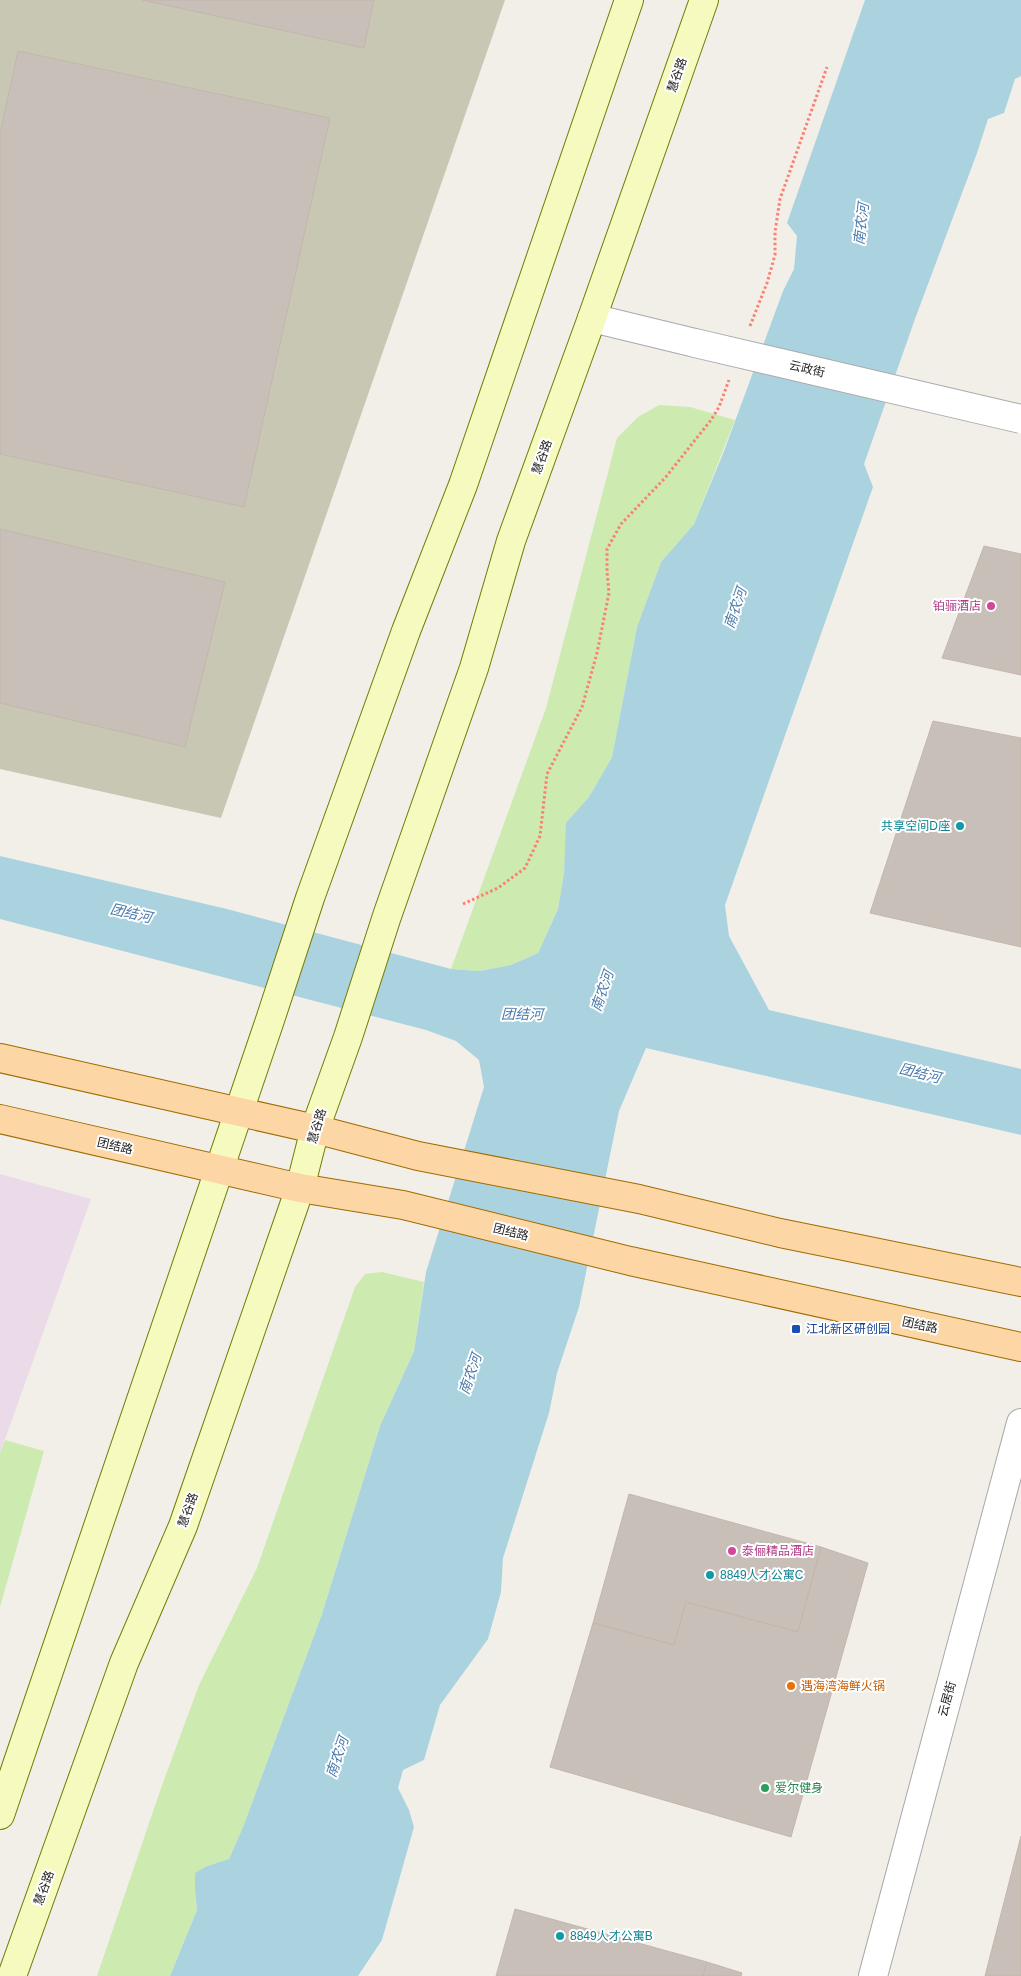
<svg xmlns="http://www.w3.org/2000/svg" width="1021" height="1976" viewBox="0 0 1021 1976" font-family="Helvetica,'Noto Sans SC',sans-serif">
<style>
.industrial{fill:#ebdbe8}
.construction{fill:#c7c7b4}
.grass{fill:#cdebb0}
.water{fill:#aad3df}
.building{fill:#c7bfb8;stroke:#c4b6ab}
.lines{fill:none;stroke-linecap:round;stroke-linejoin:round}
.street-casing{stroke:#a9a9a9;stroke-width:30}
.secondary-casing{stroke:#707d05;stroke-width:30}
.primary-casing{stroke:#a06b00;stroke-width:30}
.path{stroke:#fa8072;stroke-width:3;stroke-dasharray:2.5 2.5;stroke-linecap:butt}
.street{stroke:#fff;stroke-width:28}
.secondary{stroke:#f7fabf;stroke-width:28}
.primary{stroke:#fcd6a4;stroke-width:28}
.street-bridge-casing{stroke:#a9a9a9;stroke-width:30;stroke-linecap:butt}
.street-bridge{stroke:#fff;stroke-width:28}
.hotel-dot{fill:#d1479c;stroke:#fff;stroke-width:2}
.culture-dot{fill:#0f9aa8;stroke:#fff;stroke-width:2}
.transit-dot{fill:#1a4fb4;stroke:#fff;stroke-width:2}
.food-dot{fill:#e8710a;stroke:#fff;stroke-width:2}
.leisure-dot{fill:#2e9e5b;stroke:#fff;stroke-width:2}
.labels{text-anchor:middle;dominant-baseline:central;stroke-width:4;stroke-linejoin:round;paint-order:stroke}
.street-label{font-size:12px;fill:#222;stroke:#fff}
.hotel-label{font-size:12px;fill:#b23c85;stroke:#fff;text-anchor:end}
.culture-label{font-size:12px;fill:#0d838f;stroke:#fff;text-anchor:start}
.transit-label{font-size:12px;fill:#164399;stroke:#fff;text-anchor:start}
.food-label{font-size:12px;fill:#c56008;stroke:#fff;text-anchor:start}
.leisure-label{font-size:12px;fill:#27864d;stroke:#fff;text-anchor:start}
.water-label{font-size:14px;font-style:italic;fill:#4a7aab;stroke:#fff}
</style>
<rect width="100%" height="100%" fill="#f2efe9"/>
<polygon class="industrial" points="0,1174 91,1199 0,1453"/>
<polygon class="construction" points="0,0 505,0 221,818 0,769"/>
<g class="grass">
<polygon points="659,405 690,407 735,420 694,524 661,562 637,627 612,757 589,797 567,824 564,873 558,909 538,953 511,965 478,971 451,969 546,708 617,438 638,417"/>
<polygon points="382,1272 424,1282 414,1351 380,1426 322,1614 243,1827 229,1859 207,1866 195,1890 197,1910 170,1976 97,1976 161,1788 199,1685 257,1568 355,1287 365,1274"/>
<polygon points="5,1440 44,1451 0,1607 0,1453"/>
</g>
<polygon class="water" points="865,0 1021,0 1021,76 1015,79 1004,113 988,119 977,153 915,319 864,464 873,487 725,905 729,936 769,1010 1021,1069 1021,1135 646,1048 619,1111 579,1307 557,1373 549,1413 503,1558 501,1592 488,1639 440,1705 424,1760 403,1770 398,1788 409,1810 414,1827 382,1940 358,1976 170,1976 197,1910 195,1890 195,1873 207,1866 229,1859 243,1827 322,1614 380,1426 414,1351 426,1272 484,1087 479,1060 456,1041 426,1030 0,919 0,856 227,909 451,969 479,971 511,965 538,953 558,909 564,873 566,823 589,797 612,757 637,627 661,562 694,524 724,451 783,291 794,269 797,236 787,223"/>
<g class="building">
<polygon points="142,0 374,0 364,48"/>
<polygon points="18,51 330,118 244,507 0,454 0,134"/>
<polygon points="0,529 225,582 185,747 0,703"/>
<polygon points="984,546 1021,554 1021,675 942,658"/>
<polygon points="933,721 1021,738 1021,947 870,913"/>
<polygon points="629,1494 821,1547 798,1632 686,1602 674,1645 593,1623"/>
<polygon points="821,1547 868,1563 791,1837 550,1767 593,1623 674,1645 686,1602 798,1632"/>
<polygon points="1021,1836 1021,1976 985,1976"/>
<polygon points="515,1909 707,1962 703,1976 496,1976"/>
<polygon points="707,1962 742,1973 741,1976 703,1976"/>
</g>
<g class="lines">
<g class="street-casing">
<g id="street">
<polyline points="592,318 695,343"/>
<polyline points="873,1976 1021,1423"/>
</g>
</g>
<g class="secondary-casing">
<g id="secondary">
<polyline points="0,1815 270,1020 310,898 406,631 463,485 629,0"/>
<polyline points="12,1976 124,1663 183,1526 300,1188 315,1129 348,1037 387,916 474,668 511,541 592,318 704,0"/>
</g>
</g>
<g class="primary-casing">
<g id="primary">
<polyline points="0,1058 315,1129 418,1156 639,1199 780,1233 1021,1282"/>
<polyline points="0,1119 300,1188 403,1205 630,1261 1021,1347"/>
</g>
</g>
<g class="path">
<polyline points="750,326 767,283 775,255 775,232 780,199 827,67"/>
<polyline points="463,904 498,888 525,868 540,836 547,774 582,707 597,653 609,593 607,571 607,549 621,524 665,478 711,420 719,407 729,380"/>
</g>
<use href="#street" class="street"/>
<use href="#secondary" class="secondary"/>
<use href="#primary" class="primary"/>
<g class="street-bridge-casing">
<polyline id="street-bridge" points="695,343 1021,419"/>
</g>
<use href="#street-bridge" class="street-bridge"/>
</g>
<g class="hotel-dot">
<circle cx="991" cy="606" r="5"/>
<circle cx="732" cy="1551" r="5"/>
</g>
<g class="culture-dot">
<circle cx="960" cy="826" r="5"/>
<circle cx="710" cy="1575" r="5"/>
<circle cx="560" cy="1936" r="5"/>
</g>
<rect class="transit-dot" x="791" y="1324" width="10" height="10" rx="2.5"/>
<circle class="food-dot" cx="791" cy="1686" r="5"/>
<circle class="leisure-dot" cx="765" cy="1788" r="5"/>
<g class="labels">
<g class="street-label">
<text transform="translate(677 75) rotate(-71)">慧谷路</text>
<text transform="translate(807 369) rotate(13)">云政街</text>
<text transform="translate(542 457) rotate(-70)">慧谷路</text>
<text transform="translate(317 1126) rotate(-73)">慧谷路</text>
<text transform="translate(115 1146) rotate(13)">团结路</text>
<text transform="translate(511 1232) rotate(14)">团结路</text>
<text transform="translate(920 1325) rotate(12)">团结路</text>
<text transform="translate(188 1510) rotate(-70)">慧谷路</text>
<text transform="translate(947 1699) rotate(-75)">云居街</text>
<text transform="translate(44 1888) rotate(-70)">慧谷路</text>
</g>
<g class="hotel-label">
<text x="981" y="606">铂骊酒店</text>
<text x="742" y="1551" text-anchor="start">泰俪精品酒店</text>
</g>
<g class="culture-label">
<text x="950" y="826" text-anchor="end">共享空间D座</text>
<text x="720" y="1575">8849人才公寓C</text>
<text x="570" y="1936">8849人才公寓B</text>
</g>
<g class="transit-label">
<text x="806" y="1329">江北新区研创园</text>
</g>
<g class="food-label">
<text x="801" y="1686">遇海湾海鲜火锅</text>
</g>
<g class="leisure-label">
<text x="775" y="1788">爱尔健身</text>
</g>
<g class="water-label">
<text transform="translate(861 224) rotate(-83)">南农河</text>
<text transform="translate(735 608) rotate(-71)">南农河</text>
<text transform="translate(131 913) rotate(13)">团结河</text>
<text transform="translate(602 991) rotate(-71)">南农河</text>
<text transform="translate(522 1014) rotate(1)">团结河</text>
<text transform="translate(920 1073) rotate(14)">团结河</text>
<text transform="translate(470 1374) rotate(-71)">南农河</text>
<text transform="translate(337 1757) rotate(-71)">南农河</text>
</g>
</g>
</svg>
